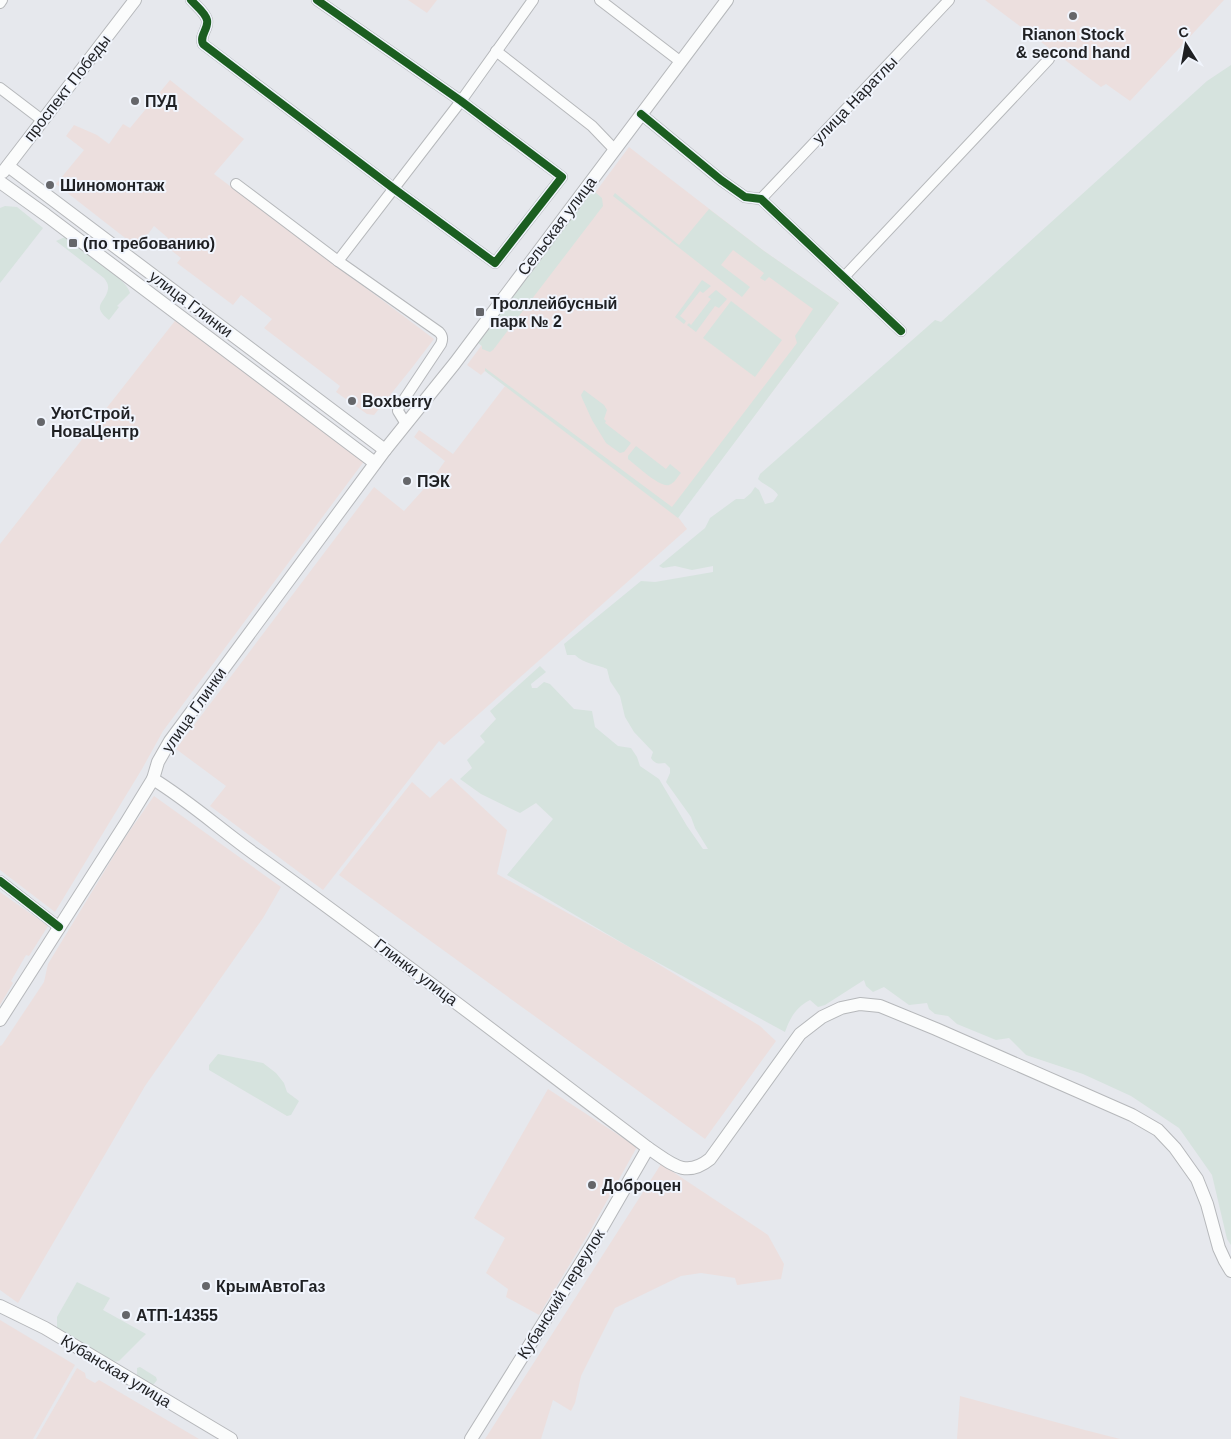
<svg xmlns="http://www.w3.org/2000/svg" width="1231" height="1439" viewBox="0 0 1231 1439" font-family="Arial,sans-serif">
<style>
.industrial{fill:#ecdfde}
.green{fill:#d6e3de}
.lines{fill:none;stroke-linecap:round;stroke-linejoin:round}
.minor-casing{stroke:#b6b8bb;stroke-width:12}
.major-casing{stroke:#b6b8bb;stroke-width:14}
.minor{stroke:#fbfcfc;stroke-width:10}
.major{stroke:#fbfcfc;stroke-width:12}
.cycleway-casing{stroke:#f1f5fd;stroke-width:11}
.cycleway{stroke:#1b5e20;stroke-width:8}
.poi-dot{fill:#65666a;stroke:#f1f5fd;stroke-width:2}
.labels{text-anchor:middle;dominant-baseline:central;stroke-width:4;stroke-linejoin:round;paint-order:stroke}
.poi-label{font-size:16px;font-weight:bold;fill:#1f2023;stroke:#f1f5fd;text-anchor:start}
.street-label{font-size:16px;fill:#1f2023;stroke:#f1f5fd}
</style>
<rect width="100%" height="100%" fill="#e6e8ed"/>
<g class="industrial">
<polygon points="408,0 437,0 427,13"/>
<polygon points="985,0 1224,0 1130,101 1106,84 1101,87"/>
<polygon points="170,80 244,139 214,174 434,339 411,369 374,415 367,414 336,392 340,386 264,328 272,319 241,295 233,305 177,263 181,258 172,251 176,245 154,226 138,248 56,184 84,150 66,136 74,125 97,135 109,144 123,124 130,128"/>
<polygon points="629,147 764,251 839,303 678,517 687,529 444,745 439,741 323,890 210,806 226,786 176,749 374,487 404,511 431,481 445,461 414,437 419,430 453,454 505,386 485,371 481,375 467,365"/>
<polygon points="178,317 365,460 163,731 142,769 55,912 0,870 0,544"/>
<polygon points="451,778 507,830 497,874 640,953 760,1026 776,1041 705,1139 339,875 412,782 430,798"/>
<polygon points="154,796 281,887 263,918 145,1086 18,1303 0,1290 0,1046 2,1045 44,982 48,964 124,839"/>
<polygon points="0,892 48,926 29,956 26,955 11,981 13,983 0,1005"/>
<polygon points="548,1089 637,1147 590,1231 539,1315 506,1297 508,1289 486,1273 505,1238 474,1218"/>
<polygon points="661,1164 768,1235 784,1264 781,1279 737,1285 735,1278 701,1273 681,1276 615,1308 581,1376 575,1403 571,1411 553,1400 541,1439 485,1439"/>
<polygon points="0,1320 75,1365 33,1439 0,1439"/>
<polygon points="77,1368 85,1373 86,1378 95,1383 99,1380 199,1439 36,1439"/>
<polygon points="960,1396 1081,1429 1120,1439 957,1439"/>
</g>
<g class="green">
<path d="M1231,65V1245L1227,1239L1212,1175L1179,1128L1131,1096L1083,1074L1026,1055L1009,1038L996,1040L957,1024L948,1016L935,1014L929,1009L927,1003L909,1005L884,987L873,992L866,986L864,980L825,1005L818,1007L810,1000C796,1007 790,1018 785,1032L631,948L507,875L553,819L536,803L520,813L481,794L460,779L472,768L467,760L485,742L480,736L496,719L490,711L540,666L546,672L531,684L532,688H537L544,682L550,684L574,709L592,711L595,727L618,746L631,748L637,757L640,766L659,779L687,826L703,849H708L695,828L691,817L666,782L670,773V768L665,763C658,764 655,764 651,758L653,752L634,732L625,717L620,696L610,681L607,669C596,664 584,664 575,655H567L564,644L641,581L655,582L713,572V566L692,570L675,566L663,568L659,566L705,528L710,518L736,499H744L751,493L755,487L759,490L765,504L773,502L778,495C773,487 763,485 758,479L760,474L935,320L941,322L1207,81Z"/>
<polygon points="595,192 602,198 603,206 493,350 490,352 482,349 482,346 478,343 479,340 567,222 588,196"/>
<polygon points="615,193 679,245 709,209 764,251 839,303 678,518 485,371 485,368 672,507 797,343 795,336 813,309 769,277 765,281 760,278 764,273 733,250 721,265 750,287 742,297 613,196"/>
<polygon points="5,206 17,207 43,228 0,283 0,208"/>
<path d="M65,237C80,249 126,277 130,293L117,306L119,307L109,320C90,305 106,303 108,289C109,285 106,281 104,278L56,241Z"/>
<polygon points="702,280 711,286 703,293 700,291 680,316 686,321 684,324 675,317"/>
<polygon points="716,290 727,299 719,308 715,306 696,332 687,325 689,323 691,325 711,299 708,297"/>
<polygon points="731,301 782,340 755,377 703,338"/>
<polygon points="584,390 604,405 607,410 604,419 606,421 605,423 631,443 624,452 620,453 606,443 592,420 582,398 581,395"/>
<path d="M636,446L666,469L670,464L681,473C677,477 675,483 669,485C660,488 636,465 628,459V456Z"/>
<polygon points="218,1054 263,1063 276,1073 284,1083 287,1092 299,1101 291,1115 287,1116 209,1070 209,1065"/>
<polygon points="77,1282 110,1298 103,1310 146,1334 119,1361 113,1362 57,1329 57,1317"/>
<polygon points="140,1367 156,1377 157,1380 154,1384 151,1385 137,1377 137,1368"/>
</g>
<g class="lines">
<g class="minor-casing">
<g id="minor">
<path d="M191,0C196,6 205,12 207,20C209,29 199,35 203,44L393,188L495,263L562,177L461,101L317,0"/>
<polyline points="600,0 681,62"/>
<polyline points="0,3 2,0"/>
<polyline points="496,51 592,126 615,150"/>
<polyline points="0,88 42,120"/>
<polyline points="641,114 721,180 745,197 761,199 901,331"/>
<path d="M236,184L338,261L439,332C443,336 443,339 441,344L399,407L398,411L406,424"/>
<polyline points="761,199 949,0"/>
<polyline points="338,261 461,101 533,0"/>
<polyline points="844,277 1049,59"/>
<polyline points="0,881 59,927"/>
</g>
</g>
<g class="major-casing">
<g id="major">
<polyline points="8,166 385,450"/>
<polyline points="3,172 135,0"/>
<polyline points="0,182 46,215 375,463"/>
<path d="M153,779C189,801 221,830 256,855C389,950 518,1050 648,1148C671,1163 685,1179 710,1159L800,1034L822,1017L841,1008L860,1004L880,1006L936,1029L1082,1093L1132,1115L1158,1130L1175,1148L1197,1179L1207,1204L1219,1248L1225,1261L1231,1271"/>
<polyline points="0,1020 126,823 153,779 158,762 170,741 385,450 455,363 727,0"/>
<polyline points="0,1306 45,1328 231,1439"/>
<polyline points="471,1439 592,1245 648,1148"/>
</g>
</g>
<use href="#minor" class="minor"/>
<use href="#major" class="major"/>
<g class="cycleway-casing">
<g id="cycleway">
<path d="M191,0C196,6 205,12 207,20C209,29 199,35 203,44L393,188L495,263L562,177L461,101L317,0"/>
<polyline points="641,114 721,180 745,197 761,199 901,331"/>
<polyline points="0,881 59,927"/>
</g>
</g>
<use href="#cycleway" class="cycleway"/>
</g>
<g class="poi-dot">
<circle cx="1073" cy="16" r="5"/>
<circle cx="135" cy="101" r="5"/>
<circle cx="50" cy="185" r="5"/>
<rect x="68" y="238" width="10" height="10" rx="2.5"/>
<rect x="475" y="307" width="10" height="10" rx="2.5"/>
<circle cx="352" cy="401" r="5"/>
<circle cx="41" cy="422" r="5"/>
<circle cx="407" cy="481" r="5"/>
<circle cx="592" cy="1185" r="5"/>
<circle cx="206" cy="1286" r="5"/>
<circle cx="126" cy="1315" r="5"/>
</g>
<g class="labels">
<g class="poi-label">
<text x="1073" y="34" text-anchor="middle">Rianon Stock<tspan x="1073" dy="18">&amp; second hand</tspan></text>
<text x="145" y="101">ПУД</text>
<text x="60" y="185">Шиномонтаж</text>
<text x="83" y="243">(по требованию)</text>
<text x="490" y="303">Троллейбусный<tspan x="490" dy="18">парк № 2</tspan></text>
<text x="362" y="401">Boxberry</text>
<text x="51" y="413">УютСтрой,<tspan x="51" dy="18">НоваЦентр</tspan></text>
<text x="417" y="481">ПЭК</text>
<text x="602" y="1185">Доброцен</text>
<text x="216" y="1286">КрымАвтоГаз</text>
<text x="136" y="1315">АТП-14355</text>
</g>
<g class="street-label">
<text transform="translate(67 88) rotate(-52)">проспект Победы</text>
<text transform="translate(855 100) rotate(-46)">улица Наратлы</text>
<text transform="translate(557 226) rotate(-53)">Сельская улица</text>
<text transform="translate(191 304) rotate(37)">улица Глинки</text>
<text transform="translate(194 710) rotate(-55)">улица Глинки</text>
<text transform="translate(416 972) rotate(37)">Глинки улица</text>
<text transform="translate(561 1294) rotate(-58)">Кубанский переулок</text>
<text transform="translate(116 1371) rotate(31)">Кубанская улица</text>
</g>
</g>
<g transform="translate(1186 45) rotate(349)" stroke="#f1f5fd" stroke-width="4" paint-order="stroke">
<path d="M0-4L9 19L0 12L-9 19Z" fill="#1f2023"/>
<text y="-8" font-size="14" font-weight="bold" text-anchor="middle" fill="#1f2023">С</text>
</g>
</svg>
